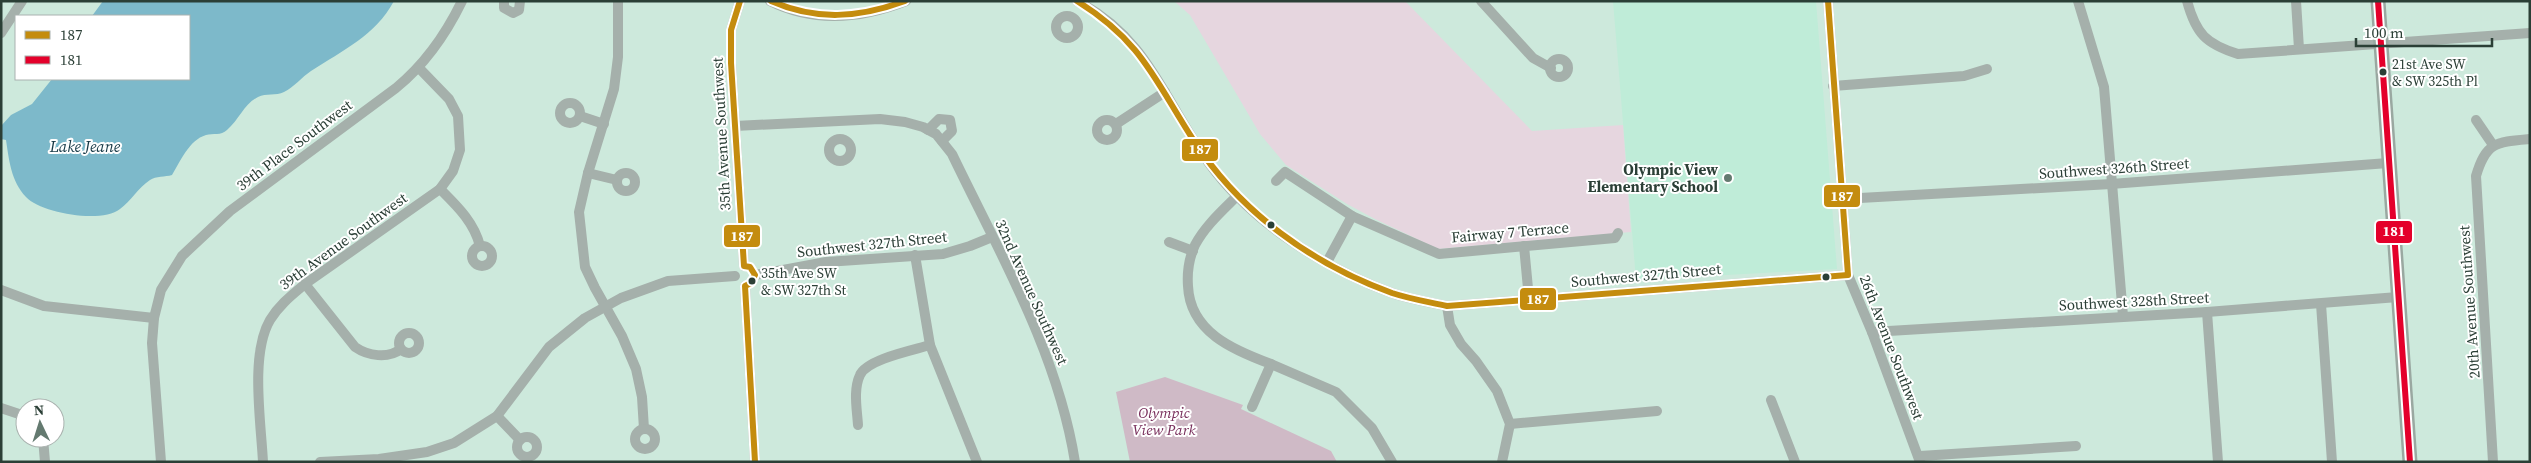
<svg xmlns="http://www.w3.org/2000/svg" width="2531" height="463" viewBox="0 0 2531 463" font-family="'Source Serif 4',serif">
<style>
.built{fill:#bfecd8}
.green{fill:#e6d6df}
.forest{fill:#cfbac6}
.water{fill:#7db9ca}
.lines{fill:none;stroke-linecap:round;stroke-linejoin:round}
.street{stroke:#a5b0ab;stroke-width:10}
.primary{stroke:#9aa8a1;stroke-width:15}
.bus-1-casing{stroke:#fff;stroke-width:10}
.bus-2-casing{stroke:#fff;stroke-width:10}
.bus-1{stroke:#c48c0e;stroke-width:6}
.bus-2{stroke:#e4002b;stroke-width:6}
.bus-dot{fill:#2b3f36;stroke:#fff;stroke-width:2}
.poi-dot{fill:#647a70;stroke:#fff;stroke-width:2}
.labels{text-anchor:middle;dominant-baseline:central;stroke-width:4;stroke-linejoin:round;paint-order:stroke}
.bus-label{font-size:14px;fill:#2b3f36;stroke:#fff;text-anchor:start}
.street-label{font-size:15px;fill:#2b3f36;stroke:#fff}
.poi-label{font-size:15px;font-weight:bold;fill:#2b3f36;stroke:#fff;text-anchor:end}
.park-label{font-size:15px;font-style:italic;fill:#782e5b;stroke:#fff}
.water-label{font-size:16px;font-style:italic;fill:#153845;stroke:#fff}
.line-badge{stroke:#fff;stroke-width:2}
.badge-label{font-size:14px;text-anchor:middle;font-weight:bold;fill:#fff}
</style>
<rect width="100%" height="100%" fill="#cde9dc"/>
<polygon class="built" points="1613,1 1816,1 1837,269 1636,280"/>
<polygon class="green" points="1174,1 1405,1 1532,131 1623,125 1631,232 1438,249 1375,219 1347,204 1286,165 1260,134 1190,15"/>
<polygon class="forest" points="1165,377 1243,405 1241,409 1331,451 1337,462 1130,462 1116,392"/>
<path class="water" d="M103,1H394C375,36 343,50 311,71C302,77 294,87 284,92C276,96 266,93 258,97C244,104 239,120 227,130C221,136 213,133 206,135C189,140 180,162 172,175C165,177 156,176 150,180C138,188 131,201 120,209C101,224 41,213 26,197C11,181 9,160 6,140L1,139V126L11,115L32,104L52,79H189V16H92Z"/>
<g class="lines">
<g class="street">
<polyline points="504,1 504,8 513,13 519,10 520,1"/>
<polyline points="618,1 618,57 614,89 588,173 579,212 585,267 595,288 622,336 636,369 642,397 644,429"/>
<polyline points="740,1 731,30 731,63 744,266"/>
<path d="M770,1C814,23 860,19 906,1"/>
<path d="M1077,1C1150,39 1164,102 1209,163C1252,222 1323,268 1392,293C1409,299 1429,302 1447,306L1848,275"/>
<polyline points="1481,1 1533,58 1551,68"/>
<polyline points="1828,1 1848,275 1872,332 1920,462"/>
<polyline points="2078,1 2104,87 2123,316"/>
<path d="M2187,1C2196,34 2206,44 2238,54L2530,33"/>
<polyline points="2296,1 2299,49"/>
<circle cx="1067" cy="27" r="11"/>
<polyline points="1,33 22,1"/>
<circle cx="1559" cy="68" r="9"/>
<polyline points="1833,86 1964,76 1987,69"/>
<circle cx="570" cy="113" r="10"/>
<polyline points="580,116 604,124"/>
<circle cx="1107" cy="130" r="10"/>
<polyline points="2476,120 2493,145"/>
<polyline points="1116,124 1165,92"/>
<path d="M735,126L880,119L905,122L923,127L936,134L952,154C999,252 1058,353 1075,462"/>
<polyline points="928,130 939,119 950,120 952,131 942,141"/>
<circle cx="840" cy="150" r="11"/>
<circle cx="626" cy="182" r="9"/>
<polyline points="588,173 617,180"/>
<polyline points="1276,181 1285,172 1352,216 1439,254 1615,238 1618,233"/>
<path d="M440,189C457,206 474,222 480,246"/>
<path d="M1237,196C1222,211 1205,226 1195,245C1189,258 1187,272 1188,286C1190,332 1233,350 1271,364L1252,407"/>
<polyline points="1842,199 2111,184 2388,163"/>
<polyline points="1169,242 1193,251"/>
<circle cx="482" cy="256" r="10"/>
<polyline points="1524,246 1529,299"/>
<polyline points="915,255 930,345 977,462"/>
<polyline points="1327,262 1352,216"/>
<polyline points="755,275 826,262 943,254 970,246 992,237"/>
<path d="M305,284L355,347C368,356 388,359 401,349"/>
<polyline points="745,286 755,462"/>
<polyline points="1,290 44,306 154,318"/>
<polyline points="2321,304 2332,462"/>
<polyline points="1447,306 1450,325 1461,344 1476,361 1497,391 1510,424 1502,462"/>
<polyline points="2207,312 2218,462"/>
<polyline points="1872,332 2207,312 2398,297"/>
<circle cx="409" cy="343" r="10"/>
<polyline points="1271,364 1336,392 1372,428 1392,462"/>
<polyline points="1771,400 1795,462"/>
<polyline points="1,408 25,416"/>
<polyline points="36,408 44,404 52,408"/>
<polyline points="497,416 520,440"/>
<polyline points="1510,424 1657,411"/>
<path d="M858,425C857,409 853,390 860,375C867,359 914,350 930,345"/>
<circle cx="645" cy="439" r="10"/>
<circle cx="527" cy="447" r="10"/>
<polyline points="43,438 45,462"/>
<polyline points="1920,456 2076,446"/>
<path d="M161,462L152,343L154,318L161,290L182,256L230,211L396,88C424,65 446,34 462,1"/>
<path d="M263,462C261,422 250,354 270,320C279,305 292,295 305,284L440,189L453,171L460,150L458,116L449,99L419,68"/>
<polyline points="320,462 379,459 427,452 454,443 497,416 549,347 585,318 621,298 668,281 735,276"/>
<path d="M2493,462L2476,176C2486,142 2496,142 2530,139"/>
</g>
<polyline class="primary" points="2378,1 2410,462"/>
<g class="bus-1-casing">
<g id="bus-1">
<polyline points="740,1 731,30 731,63 744,266 750,267 755,275 751,283 745,286 755,462"/>
<path d="M771,1C816,21 859,18 905,1"/>
<path d="M1077,1C1143,42 1155,81 1194,141C1241,213 1312,264 1392,293C1410,299 1429,302 1447,306L1848,275L1828,1"/>
</g>
</g>
<g class="bus-2-casing">
<polyline id="bus-2" points="2378,1 2410,462"/>
</g>
<use href="#bus-1" class="bus-1"/>
<use href="#bus-2" class="bus-2"/>
</g>
<g class="bus-dot">
<circle cx="2383" cy="72" r="4.5"/>
<circle cx="1271" cy="225" r="4.5"/>
<circle cx="1826" cy="277" r="4.5"/>
<circle cx="752" cy="281" r="4.5"/>
</g>
<circle class="poi-dot" cx="1728" cy="178" r="5"/>
<g class="labels">
<g class="bus-label">
<text x="2392" y="64">21st Ave SW<tspan x="2392" dy="17">&amp; SW 325th Pl</tspan></text>
<text x="761" y="273">35th Ave SW<tspan x="761" dy="17">&amp; SW 327th St</tspan></text>
</g>
<g class="street-label">
<text transform="translate(721 134) rotate(-93)">35th Avenue Southwest</text>
<text transform="translate(294 145) rotate(-37)">39th Place Southwest</text>
<text transform="translate(2114 168) rotate(-4)">Southwest 326th Street</text>
<text transform="translate(1510 232) rotate(-5)">Fairway 7 Terrace</text>
<text transform="translate(343 241) rotate(-36)">39th Avenue Southwest</text>
<text transform="translate(872 244) rotate(-6)">Southwest 327th Street</text>
<text transform="translate(1646 275) rotate(-5)">Southwest 327th Street</text>
<text transform="translate(1032 292) rotate(66)">32nd Avenue Southwest</text>
<text transform="translate(2134 301) rotate(-3)">Southwest 328th Street</text>
<text transform="translate(2469 302) rotate(-94)">20th Avenue Southwest</text>
<text transform="translate(1892 347) rotate(69)">26th Avenue Southwest</text>
</g>
<g class="poi-label">
<text x="1718" y="169">Olympic View<tspan x="1718" dy="17">Elementary School</tspan></text>
</g>
<g class="park-label">
<text x="1164" y="412">Olympic<tspan x="1164" dy="17">View Park</tspan></text>
</g>
<g class="water-label">
<text x="85" y="146">Lake Jeane</text>
</g>
</g>
<g class="line-badge">
<rect x="1181" y="138" width="38" height="24" rx="5" fill="#c48c0e"/>
<rect x="1823" y="184" width="38" height="24" rx="5" fill="#c48c0e"/>
<rect x="2375" y="220" width="38" height="24" rx="5" fill="#e4002b"/>
<rect x="723" y="224" width="38" height="24" rx="5" fill="#c48c0e"/>
<rect x="1519" y="287" width="38" height="24" rx="5" fill="#c48c0e"/>
</g>
<g class="badge-label">
<text x="1200" y="154">187</text>
<text x="1842" y="201">187</text>
<text x="2394" y="236">181</text>
<text x="742" y="241">187</text>
<text x="1538" y="304">187</text>
</g>
<rect width="2531" height="463" fill="none" stroke="#2b3f36" stroke-width="5"/>
<rect x="15" y="15" width="175" height="65" fill="#ffffff" stroke="#aab2af"/>
<rect x="25" y="31" width="25" height="8" fill="#c48c0e" stroke="#aab2af"/>
<text x="60" y="40" font-size="15" fill="#2b3f36">187</text>
<rect x="25" y="56" width="25" height="8" fill="#e4002b" stroke="#aab2af"/>
<text x="60" y="65" font-size="15" fill="#2b3f36">181</text>
<g transform="translate(40 423) rotate(356)"><circle r="24" fill="#ffffff" stroke="#aab2af"/>
<path d="M0-4L9 19L0 12L-9 19Z" fill="#647a70"/>
<text y="-8" font-size="14" font-weight="bold" text-anchor="middle" fill="#2b3f36">N</text>
</g>
<path d="M2356 38v8h136v-8" fill="none" stroke="#2b3f36" stroke-width="2.5"/>
<text x="2364" y="38" font-size="15" fill="#2b3f36" stroke="#ffffff" stroke-width="4" paint-order="stroke">100 m</text>
</svg>
